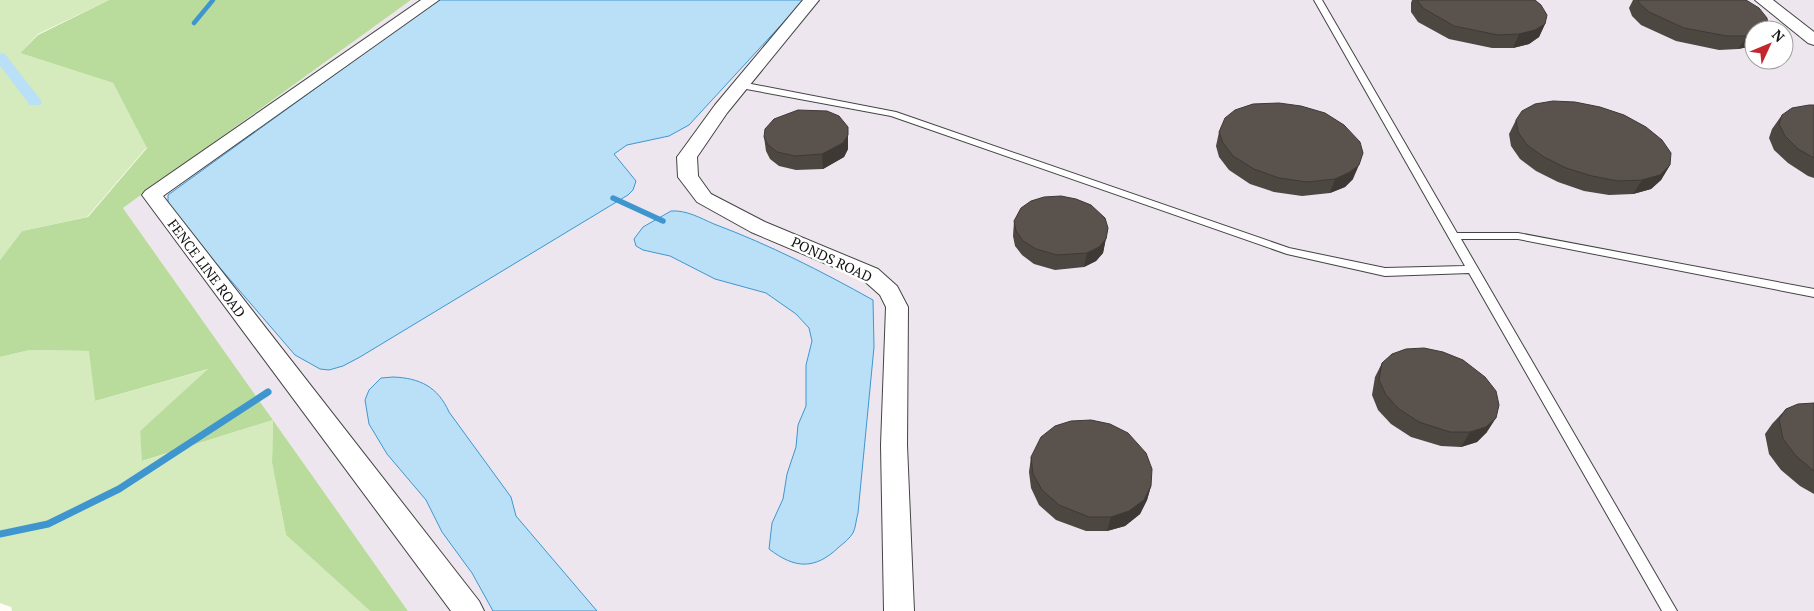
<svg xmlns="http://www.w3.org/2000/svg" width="1814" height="611" viewBox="0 0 1814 611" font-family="'PT Serif',serif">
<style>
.industrial{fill:#eee6ef;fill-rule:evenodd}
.green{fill:#d5ebbd}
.forest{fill:#b9dc9c}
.water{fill:#b9e0f7;stroke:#3f96cf}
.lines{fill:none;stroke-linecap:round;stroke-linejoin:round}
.stream-far2{stroke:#3f96cf;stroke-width:4.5}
.stream-far1{stroke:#3f96cf;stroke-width:5.5}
.stream{stroke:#3f96cf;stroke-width:7}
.canal{fill:#b9e0f7;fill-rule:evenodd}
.service-casing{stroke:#444;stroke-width:2}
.minor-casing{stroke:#444;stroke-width:2}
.service{fill:#fff;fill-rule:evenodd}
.minor{fill:#fff;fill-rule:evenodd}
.wall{fill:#4d4742}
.shaded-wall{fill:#3f3936}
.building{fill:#5a524d;stroke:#3f3936}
.labels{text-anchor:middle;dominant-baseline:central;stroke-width:5;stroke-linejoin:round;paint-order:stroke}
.street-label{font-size:14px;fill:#111;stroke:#fff}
</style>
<rect width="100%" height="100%" fill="#fffdf5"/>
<path class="industrial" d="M411,0H1814V611H408L123,208ZM1754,30H1784V60H1754Z"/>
<g class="green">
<polygon points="0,0 109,0 38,34 20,53 113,83 147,147 87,217 22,231 0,260"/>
<polygon points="30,350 90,351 95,401 209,369 140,431 143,461 273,420 272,463 286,535 370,611 12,611 11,607 0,603 0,357"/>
</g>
<polygon class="forest" points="109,0 411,0 123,208 408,611 370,611 286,535 272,463 273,420 142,461 140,431 208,369 95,401 89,351 30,350 0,357 0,260 22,231 88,217 147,148 113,83 20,53 38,35"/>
<g class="water">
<polygon points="438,0 804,0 689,125 669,136 627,145 614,154 636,181 633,190 628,195 360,357 343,366 329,370 320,369 295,355 177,218 168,202 168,195"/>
<path d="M671,211C687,210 700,218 714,224C770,245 821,271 873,300L874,347L858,513C856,519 856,527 853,533C850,538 844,543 839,547C815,570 795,569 769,549L772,523L783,499L787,474L796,447L798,425L806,406V365L812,341L809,328L796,314L766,293L715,279L670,256L643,250L636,246L634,239L643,227Z"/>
<path d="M393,377C420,378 438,387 449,412L511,497L516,516L597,611H493L472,573L442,532L426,500L387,454L369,424L365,400L369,390L381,378Z"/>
</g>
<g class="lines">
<polyline class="stream-far2" points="194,23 213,0"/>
<polyline class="stream-far1" points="613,198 663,221"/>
<polyline class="stream" points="0,534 48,524 119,489 268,392"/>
<polygon class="canal" points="0,53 5,54 40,99 42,102 40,105 30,105 0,66"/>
<g class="service-casing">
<polygon id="service" points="1314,0 1322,0 1457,233 1518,233 1814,289 1814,297 1518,239 1461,239 1677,611 1662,611 1469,273 1385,276 1287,254 891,116 741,88 737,85 741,82 896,112 1289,248 1385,268 1465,266"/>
</g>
<g class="minor-casing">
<g id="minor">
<polygon points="421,0 439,0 163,196 479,601 484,611 451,611 142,195 145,191"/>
<polygon points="803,0 819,0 727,113 697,157 698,176 711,194 765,222 878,269 897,286 908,307 907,445 914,611 884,611 881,445 886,307 880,295 862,279 751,232 697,202 678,177 677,157 680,153 715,105"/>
<polygon points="1755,0 1773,0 1814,32 1814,45 1808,43"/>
</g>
</g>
<use href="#service" class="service"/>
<use href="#minor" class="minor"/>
</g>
<g class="wall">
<polygon points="1412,0 1535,0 1545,24 1539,37 1529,44 1513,48 1492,48 1449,39 1418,22 1411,12 1411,3"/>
<polygon points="1633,0 1746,0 1754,30 1754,44 1753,46 1738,49 1719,50 1676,41 1641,25 1632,16 1629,8"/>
<polygon points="1814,105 1814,178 1808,176 1788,163 1774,150 1769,138 1772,129 1782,115"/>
<polygon points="1516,120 1670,165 1661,180 1651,189 1633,194 1609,195 1584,191 1558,182 1536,171 1520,159 1511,146 1509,134"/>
<polygon points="1219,132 1353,179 1345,187 1330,193 1302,196 1274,192 1250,184 1229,170 1219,157 1216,146"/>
<polygon points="764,137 848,149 844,157 823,169 796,170 779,166 770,159 766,151"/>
<polygon points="1014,221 1108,228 1103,253 1096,261 1084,267 1055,270 1034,264 1022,255 1015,246 1013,236"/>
<polygon points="1382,363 1487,432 1477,442 1461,447 1441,446 1411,437 1391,424 1378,410 1372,395 1375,377"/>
<polygon points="1814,403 1814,494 1800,486 1781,470 1769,454 1765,434 1772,424 1786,409"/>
<polygon points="1031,457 1151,486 1147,500 1140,514 1125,526 1107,531 1086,531 1056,520 1039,505 1031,488 1029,472"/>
</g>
<g class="shaded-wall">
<polygon points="1545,24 1539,37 1529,44 1513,48 1519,34"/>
<polygon points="1754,34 1754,44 1753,46 1738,49 1747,36"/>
<polygon points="848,127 848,149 844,157 823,169 822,154"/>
<polygon points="1359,165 1353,179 1345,187 1330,193 1335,179"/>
<polygon points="1670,165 1661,180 1651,189 1633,194 1642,180"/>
<polygon points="1108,228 1103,253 1096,261 1084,267 1087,253"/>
<polygon points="1496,418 1487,432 1477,442 1461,447 1470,432"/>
<polygon points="1151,486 1147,500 1140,514 1125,526 1107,531 1111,517"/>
</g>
<g class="building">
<polygon points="1417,0 1535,0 1541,5 1547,15 1545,24 1535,30 1519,34 1498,35 1454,26 1423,8"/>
<polygon points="1638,0 1746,0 1759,8 1767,18 1768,26 1764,30 1754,30 1754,34 1747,36 1727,36 1684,28 1649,12 1639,3"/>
<polygon points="1553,101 1575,102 1600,107 1624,115 1646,127 1662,140 1671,153 1670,165 1660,175 1642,180 1618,181 1592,176 1566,168 1544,157 1527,145 1518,132 1516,120 1522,111 1535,104"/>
<polygon points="1279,103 1301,106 1325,113 1344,125 1360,142 1363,153 1359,165 1350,172 1335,179 1307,182 1279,178 1254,169 1233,156 1223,143 1219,132 1225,118 1235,110 1253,104"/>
<polygon points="1809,105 1814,105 1814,158 1798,149 1785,136 1779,124 1782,115 1792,108"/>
<polygon points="798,110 827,111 839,116 848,127 848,135 843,143 822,154 795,156 777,152 768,145 764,137 765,129 774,119"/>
<polygon points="1061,196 1076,199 1091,205 1105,218 1108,228 1106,239 1099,247 1087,253 1057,255 1036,249 1023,241 1016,231 1014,221 1021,208 1031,201 1044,197"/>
<polygon points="1424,348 1443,352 1463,360 1485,377 1496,391 1499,405 1496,418 1486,427 1470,432 1450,432 1419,422 1399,409 1386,395 1379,380 1382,363 1392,354 1406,349"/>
<polygon points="1814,403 1814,471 1796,456 1783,439 1779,419 1786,409 1798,404"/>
<polygon points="1091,420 1110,424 1128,433 1146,453 1152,469 1151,486 1144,500 1129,511 1111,517 1089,517 1059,505 1042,490 1033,474 1031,457 1041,437 1055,426 1071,421"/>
</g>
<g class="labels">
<g class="street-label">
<text transform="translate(832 259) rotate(25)">PONDS ROAD</text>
<text transform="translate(207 268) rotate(53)">FENCE LINE ROAD</text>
</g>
</g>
<g transform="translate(1769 45) rotate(46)"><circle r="24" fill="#ffffff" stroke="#a0a0a0"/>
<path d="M0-4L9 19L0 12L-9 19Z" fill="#c4262e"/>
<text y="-8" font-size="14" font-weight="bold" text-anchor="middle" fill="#111111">N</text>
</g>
</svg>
